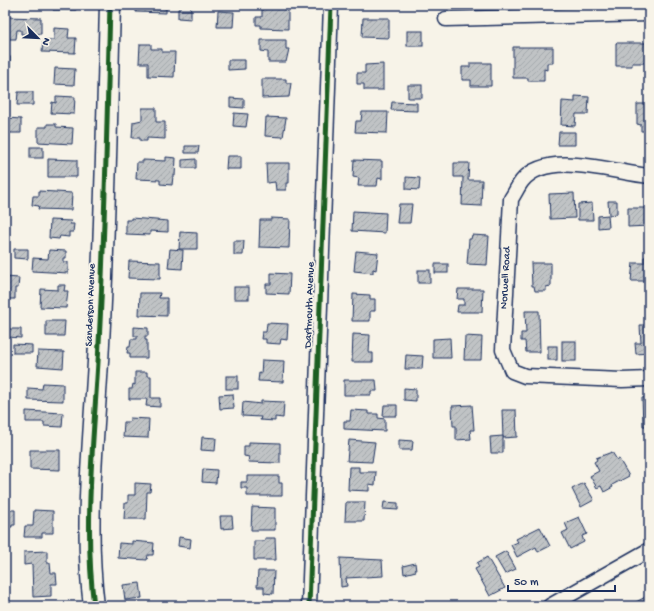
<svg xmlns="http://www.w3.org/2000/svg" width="654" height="611" viewBox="0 0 654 611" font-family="'Gochi Hand',sans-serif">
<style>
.building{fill:url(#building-hatch);stroke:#1b2f5e}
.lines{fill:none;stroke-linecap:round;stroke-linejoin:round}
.street-casing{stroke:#1b2f5e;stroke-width:17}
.secondary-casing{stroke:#1b2f5e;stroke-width:23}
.street{stroke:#f7f3e8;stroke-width:14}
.secondary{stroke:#f7f3e8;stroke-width:20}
.cycleway-casing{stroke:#f7f3e8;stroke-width:8}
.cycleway{stroke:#1b5e20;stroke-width:5}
.labels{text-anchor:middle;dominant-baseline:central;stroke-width:3.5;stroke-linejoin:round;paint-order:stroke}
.street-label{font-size:11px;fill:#1b2f5e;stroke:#f7f3e8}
</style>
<defs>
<pattern id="building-hatch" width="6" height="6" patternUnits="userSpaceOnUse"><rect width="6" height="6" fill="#c0c3c5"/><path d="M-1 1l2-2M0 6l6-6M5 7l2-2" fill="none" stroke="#a4a8ac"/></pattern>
</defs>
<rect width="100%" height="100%" fill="#f7f3e8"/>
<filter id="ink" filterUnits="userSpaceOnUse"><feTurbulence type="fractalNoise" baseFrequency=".025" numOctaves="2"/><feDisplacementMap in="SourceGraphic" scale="8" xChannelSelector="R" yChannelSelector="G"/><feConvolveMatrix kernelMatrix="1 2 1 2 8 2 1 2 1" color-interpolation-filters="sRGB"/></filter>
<g filter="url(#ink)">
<g class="building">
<polygon points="53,5 77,5 76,10 53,10"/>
<polygon points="136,5 166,5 166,13 136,12"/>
<polygon points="262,5 288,5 288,29 261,28 261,25 256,25 256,17 262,17"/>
<polygon points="178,9 191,9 191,19 178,18"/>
<polygon points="218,11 234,12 233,27 217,27"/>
<polygon points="6,17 41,18 41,34 21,34 21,30 17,30 16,39 5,39"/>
<polygon points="363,18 389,18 389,38 362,37"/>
<polygon points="54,28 69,29 68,38 76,38 75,53 42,52 43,40 54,40"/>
<rect x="407" y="31" width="16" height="15"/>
<polygon points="261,40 286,40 286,49 289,49 286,62 268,62 268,52 261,51"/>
<polygon points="616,43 649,43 649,63 632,63 632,66 616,66"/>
<polygon points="140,44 151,44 151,49 162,49 162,52 175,52 174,77 148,76 148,63 139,63"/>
<polygon points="513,47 553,47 553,63 547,63 547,70 544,69 544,81 528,81 528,78 513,78"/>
<rect x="5" y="57" width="5" height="10"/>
<polygon points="228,60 245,60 245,69 228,70"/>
<polygon points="470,63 491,63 491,86 471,86 471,80 462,80 462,67 470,67"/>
<polygon points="383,64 383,90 364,90 364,84 357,84 357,73 365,73 365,65"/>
<polygon points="55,68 75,69 74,85 54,84"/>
<polygon points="262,79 286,79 286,83 291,83 289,97 262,98"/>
<rect x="408" y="85" width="14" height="13"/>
<polygon points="18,92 33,92 33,105 17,105"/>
<polygon points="56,96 75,97 74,114 51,113 52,102 56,103"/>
<polygon points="575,96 589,97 588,114 576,114 575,126 561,125 562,101 575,102"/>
<polygon points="230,98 244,99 244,108 230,107"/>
<polygon points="392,102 417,103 417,111 391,110"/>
<polygon points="637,104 649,104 649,142 645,142 645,131 641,131 641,125 637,124"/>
<polygon points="142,108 156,108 156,122 165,122 165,139 147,138 147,141 140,141 140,138 132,138 133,122 142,120"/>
<polygon points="362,112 388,112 387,133 355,132 356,121 361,121"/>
<polygon points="234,113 248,114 246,127 233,126"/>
<polygon points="266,117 286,118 283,137 265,136"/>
<polygon points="7,118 21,119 21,133 6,133"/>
<polygon points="47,124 56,124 56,127 73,128 72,144 38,142 38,127 47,127"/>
<polygon points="559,132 575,132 575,145 558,145"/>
<polygon points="185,146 199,146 198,153 185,153"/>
<rect x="30" y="147" width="13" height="11"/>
<polygon points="227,156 241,156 241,169 226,169"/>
<polygon points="166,157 176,158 175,176 173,176 172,185 160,184 160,180 136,179 137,162 143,162 143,160 166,161"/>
<polygon points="48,159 77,160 77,177 48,177"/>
<polygon points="196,159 196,168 182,168 182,160"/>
<polygon points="354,160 382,161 382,179 378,178 377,186 358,186 359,178 353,177"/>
<polygon points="266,163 289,163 289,183 286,183 286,190 276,190 275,182 267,183"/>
<polygon points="454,163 469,163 468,180 482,180 481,206 462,205 463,177 454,177"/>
<polygon points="406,177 420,178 419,190 406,189"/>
<polygon points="39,191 72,193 71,210 38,209 39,206 32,205 33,196 39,196"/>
<polygon points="574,193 575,218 550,219 549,194"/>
<polygon points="608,201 617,201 617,214 609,215"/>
<polygon points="645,201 649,201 649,226 628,227 628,208 645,208"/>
<polygon points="592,203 593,220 578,220 578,204"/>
<polygon points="399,204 412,204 410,223 397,223"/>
<polygon points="353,211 386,213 385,233 352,231"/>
<polygon points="608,215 609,227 598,228 598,216"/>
<polygon points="131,218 168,221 168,232 150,231 150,235 126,234 126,220 131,220"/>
<polygon points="271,218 290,219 289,248 259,247 260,220 271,220"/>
<polygon points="50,220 71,221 70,224 74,224 73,232 69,232 69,237 60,236 59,239 49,238"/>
<polygon points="180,232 197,233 197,249 179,249"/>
<polygon points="472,235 489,236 487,265 467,264 469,239 471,239"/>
<polygon points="234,241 244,241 243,255 234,255"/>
<polygon points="14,249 28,249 28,259 14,258"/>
<polygon points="170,249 183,250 182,269 168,268"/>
<polygon points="49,250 66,251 66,258 63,258 63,262 68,262 68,273 32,271 33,258 48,259"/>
<polygon points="356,251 378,253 376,270 373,269 373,273 354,271"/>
<polygon points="644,257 649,257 649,281 631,281 633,263 644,263"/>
<polygon points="129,261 160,262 160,279 128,278"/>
<polygon points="531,263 551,263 551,286 546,287 546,291 535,291 534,286 532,286"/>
<rect x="435" y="264" width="13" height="9"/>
<rect x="418" y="270" width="12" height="13"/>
<polygon points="271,273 290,274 289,294 266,293 266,284 271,284"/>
<polygon points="5,277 19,278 18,288 15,288 15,299 5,299"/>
<polygon points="58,285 65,285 64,291 68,291 66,308 40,307 41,289 58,290"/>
<rect x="234" y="287" width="15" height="12"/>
<polygon points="458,289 483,289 482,312 457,312 458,305 464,305 464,299 457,299"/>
<polygon points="140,293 160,293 159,298 167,298 167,316 139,315"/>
<polygon points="353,294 370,295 370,299 375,299 375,311 370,311 370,321 352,321"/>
<polygon points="525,311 539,311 540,352 526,352 525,341 521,341 521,333 526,333"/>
<polygon points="46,321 65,321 64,336 46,336"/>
<polygon points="267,323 288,324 287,340 281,339 280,344 266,343 266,339 261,339 262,332 266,332"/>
<polygon points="640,325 649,325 649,353 636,354 635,343 641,343"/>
<polygon points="134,327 148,328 148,336 145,336 145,340 147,340 147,358 130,358 130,353 127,353 128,347 130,347 131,339 137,339 137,336 134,336"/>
<polygon points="7,329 21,329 21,338 7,337"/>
<polygon points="353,334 370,335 369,353 373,353 373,362 352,362"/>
<polygon points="465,336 482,337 481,360 464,360"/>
<polygon points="450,338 451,358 433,358 433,339"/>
<rect x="562" y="341" width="14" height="20"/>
<polygon points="13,344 32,345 32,353 13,353"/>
<rect x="548" y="346" width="9" height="14"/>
<polygon points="38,351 64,352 63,368 37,366"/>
<polygon points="406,355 423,356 422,369 405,369"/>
<polygon points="262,360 284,361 283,382 258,381 259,373 261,374"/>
<polygon points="135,372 147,372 147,376 151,376 151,398 160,398 160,407 146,406 147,399 129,399 129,389 132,389 133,384 135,385"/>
<rect x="226" y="376" width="12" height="13"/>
<polygon points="344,380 376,380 377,391 371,391 371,395 344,395"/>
<polygon points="43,383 63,384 63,401 28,400 28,388 42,389"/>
<polygon points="404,388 416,389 416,401 404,400"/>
<polygon points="233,394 234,408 220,409 219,395"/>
<polygon points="649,397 649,426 643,426 642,398"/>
<polygon points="261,401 284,402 283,418 275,417 275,421 260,420 261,417 242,416 243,402 261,404"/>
<polygon points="384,405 397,405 397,416 383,416"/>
<polygon points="472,405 474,430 470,430 471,439 456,440 456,426 453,426 452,406"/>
<polygon points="351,410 368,411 368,414 378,414 378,418 385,419 385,431 344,429 344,421 350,421"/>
<polygon points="502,410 516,410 517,437 503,438"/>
<polygon points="26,411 63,413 62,427 44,426 44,422 26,422"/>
<polygon points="130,418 149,419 148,438 123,437 124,422 130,422"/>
<polygon points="503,436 503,453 491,453 490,437"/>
<polygon points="202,437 216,438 215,451 201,450"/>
<polygon points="349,440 375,442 372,462 347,461"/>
<polygon points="399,440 413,441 412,450 399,450"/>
<polygon points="249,442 280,443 280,463 248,462 249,457 244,456 244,446 249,446"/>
<polygon points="30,450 60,450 60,470 30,469"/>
<polygon points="612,452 617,460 619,459 629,476 612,485 613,487 604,492 601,486 597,488 590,476 599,471 594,462 597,460 596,458"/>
<polygon points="349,467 359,467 359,472 376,472 375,485 369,484 369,491 348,490"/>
<polygon points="203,469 217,470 216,483 202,482"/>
<polygon points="247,476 279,476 279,483 282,483 282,496 247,496 247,488 241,488 241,482 247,482"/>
<polygon points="135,483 151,484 150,492 147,492 146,519 124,519 125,503 128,503 128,495 135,495"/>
<polygon points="584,483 594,500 581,507 572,489"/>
<polygon points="346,502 365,502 364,521 345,521"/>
<polygon points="384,502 398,503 398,510 383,509"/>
<polygon points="252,507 275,508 275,530 251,530"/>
<polygon points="5,510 15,510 15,525 12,525 12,527 5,527"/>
<polygon points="34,510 53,511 53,533 42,533 42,537 24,537 25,526 33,526"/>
<polygon points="220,516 232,516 233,528 221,529"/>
<polygon points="579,517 587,534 582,536 584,542 570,549 562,533 568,530 565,523"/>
<polygon points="540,527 550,546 538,552 536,547 517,557 511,545 518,542 516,539"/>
<polygon points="179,537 191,539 190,548 178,546"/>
<polygon points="265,538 275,538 276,560 254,560 254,541 265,541"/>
<polygon points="132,541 154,543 153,555 148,555 147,560 118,558 119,543 132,544"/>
<polygon points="47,551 47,563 50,563 51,573 56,573 57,584 51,584 51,596 33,597 32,564 24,565 24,552"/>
<polygon points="506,551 516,569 505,574 495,557"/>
<polygon points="487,557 505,588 490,596 475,569 479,567 477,563"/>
<polygon points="340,558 382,560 383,576 346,578 347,586 341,587"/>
<polygon points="415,563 416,571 404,574 403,566"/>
<polygon points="258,571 274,571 273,594 264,593 264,587 257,587"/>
<polygon points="140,583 142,598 125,600 123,585"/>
<polygon points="647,596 649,606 629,606"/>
</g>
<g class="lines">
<g class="street-casing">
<g id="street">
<polyline points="446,19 649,14"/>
<path d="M649,176C615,173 547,149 522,181C518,186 515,193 511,199L503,350L512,371L525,376L622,380L649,379"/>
<polyline points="309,606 331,5"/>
<polyline points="550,606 649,550"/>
</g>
</g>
<g class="secondary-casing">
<path id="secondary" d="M94,606C83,521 95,429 99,343C105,231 107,118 110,5"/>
</g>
<use href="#street" class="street"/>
<use href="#secondary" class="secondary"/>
<g class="cycleway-casing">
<g id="cycleway">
<path d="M94,606C83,521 95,429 99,343C105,231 107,118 110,5"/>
<polyline points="309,606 331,5"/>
</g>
</g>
<use href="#cycleway" class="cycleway"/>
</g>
</g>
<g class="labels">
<g class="street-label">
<text transform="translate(506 278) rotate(-87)">Norwell Road</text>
<text transform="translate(91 305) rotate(-88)">Sanderson Avenue</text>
<text transform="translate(310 305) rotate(-88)">Dartmouth Avenue</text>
</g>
</g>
<rect width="654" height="611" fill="none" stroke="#f7f3e8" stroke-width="20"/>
<rect x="10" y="10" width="634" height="591" fill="none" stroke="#1b2f5e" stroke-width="1.5" filter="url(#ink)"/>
<g transform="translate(38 38) rotate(114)" stroke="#f7f3e8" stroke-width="3" paint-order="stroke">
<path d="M0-3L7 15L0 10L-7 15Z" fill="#1b2f5e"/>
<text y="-6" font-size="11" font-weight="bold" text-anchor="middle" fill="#1b2f5e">N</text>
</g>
<path d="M508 585v6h107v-6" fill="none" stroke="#1b2f5e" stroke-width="2"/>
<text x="514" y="585" font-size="12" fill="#1b2f5e" stroke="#f7f3e8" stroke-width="3" paint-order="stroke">50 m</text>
</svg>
